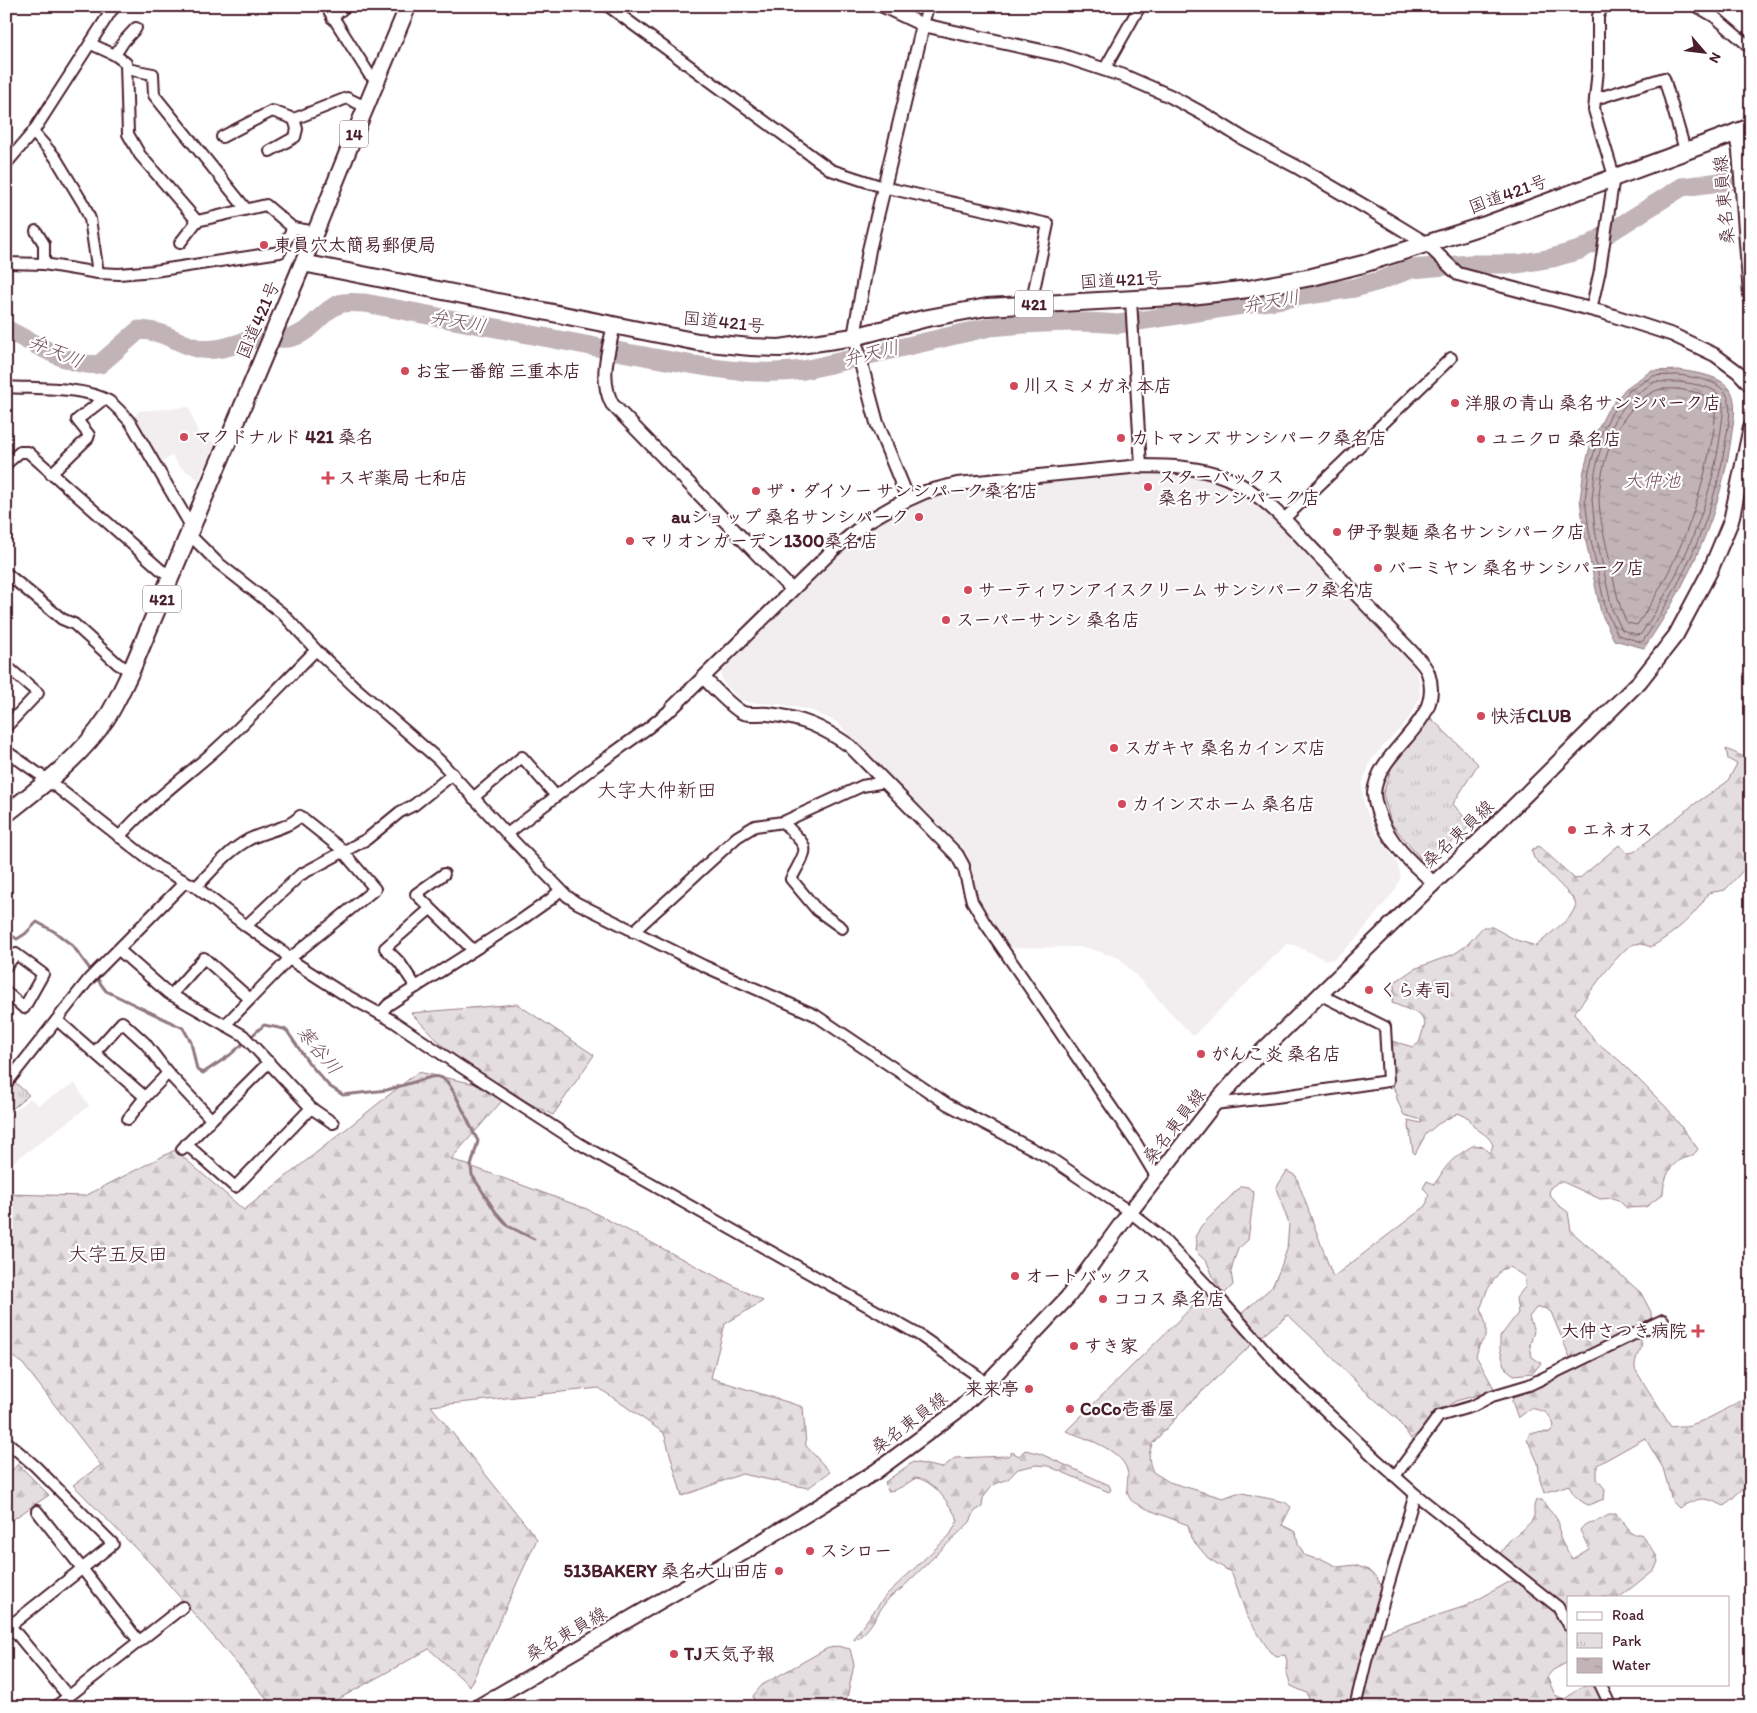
<svg xmlns="http://www.w3.org/2000/svg" width="1757" height="1713" viewBox="0 0 1757 1713" font-family="Itim,'Klee One',sans-serif">
<style>
.built{fill:#f2eeef}
.forest{fill:url(#forest-firs);stroke:#987e86}
.park{fill:url(#park-tufts);stroke:#987e86}
.water{fill:url(#water-ripples);stroke:#91787e}
.lines{fill:none;stroke-linecap:round;stroke-linejoin:round}
.shore{stroke:#7a5a63;stroke-width:1}
.stream{stroke:#91787e;stroke-width:3}
.river{stroke:#c1b3b6;stroke-width:19}
.minor-casing{stroke:#4a1f2b;stroke-width:14}
.tertiary-casing{stroke:#4a1f2b;stroke-width:16}
.secondary-casing{stroke:#4a1f2b;stroke-width:18}
.primary-casing{stroke:#4a1f2b;stroke-width:19}
.trunk-casing{stroke:#4a1f2b;stroke-width:20}
.minor{stroke:#fff;stroke-width:10}
.tertiary{stroke:#fff;stroke-width:12}
.secondary{stroke:#fff;stroke-width:14}
.primary{stroke:#fff;stroke-width:15}
.trunk{stroke:#fff;stroke-width:16}
.poi-dot{fill:#d1495b;stroke:#fff;stroke-width:2}
.labels{text-anchor:middle;dominant-baseline:central;stroke-width:4.5;stroke-linejoin:round;paint-order:stroke}
.shield{fill:#fff;stroke:#80626b;stroke-width:1}
.shield-label{font-size:16px;font-weight:bold;fill:#4a1f2b}
.street-label{font-size:18px;fill:#4a1f2b;stroke:#fff}
.poi-label{font-size:18px;font-weight:bold;fill:#4a1f2b;stroke:#fff;text-anchor:start}
.water-label{font-size:19px;font-style:italic;fill:#74535c;stroke:#fff}
.quarter-label{font-size:20px;fill:#4a1f2b;stroke:#fff}
</style>
<defs>
<pattern id="forest-firs" width="22" height="20" patternUnits="userSpaceOnUse" patternTransform="scale(1.25)"><rect width="22" height="20" fill="#e5dee0"/><path d="M5 1l3.5 6h-7zM16 11l3.5 6h-7z" fill="#c6bec0"/></pattern>
<pattern id="park-tufts" width="24" height="20" patternUnits="userSpaceOnUse" patternTransform="scale(1.25)"><rect width="24" height="20" fill="#e5dee0"/><path d="M3 7l-1-3M5 7V3M7 7l1-3M15 17l-1-3M17 17v-4M19 17l1-3" fill="none" stroke="#c6bec0"/></pattern>
<pattern id="water-ripples" width="26" height="14" patternUnits="userSpaceOnUse" patternTransform="scale(1.25)"><rect width="26" height="14" fill="#c1b3b6"/><path d="M2 4q2-2 4 0t4 0M15 11q2-2 4 0t4 0" fill="none" stroke="#9f9194"/></pattern>
</defs>
<rect width="100%" height="100%" fill="#fff"/>
<filter id="ink" filterUnits="userSpaceOnUse"><feTurbulence type="fractalNoise" baseFrequency=".02" numOctaves="2"/><feDisplacementMap in="SourceGraphic" scale="10" xChannelSelector="R" yChannelSelector="G"/><feConvolveMatrix kernelMatrix="1 2 1 2 8 2 1 2 1" color-interpolation-filters="sRGB"/></filter>
<g filter="url(#ink)">
<g class="built">
<polygon points="189,407 200,439 216,442 199,480 179,466 172,456 158,464 132,420 139,411"/>
<polygon points="1126,471 1199,471 1235,486 1273,515 1402,649 1413,663 1419,680 1420,697 1413,712 1401,728 1383,746 1371,761 1362,784 1364,805 1374,829 1397,863 1401,876 1396,889 1357,938 1334,959 1326,960 1294,945 1287,944 1193,1036 1119,958 1084,947 1006,948 975,899 973,872 967,854 918,803 836,722 810,710 779,704 751,703 739,699 723,682 721,674 724,665 861,534 884,518 911,502 955,489"/>
<polygon points="75,1083 89,1106 11,1164 6,1158 6,1118 30,1098 38,1105"/>
</g>
<g class="forest">
<path d="M1726,749L1751,760V862L1725,890L1708,893C1696,916 1673,934 1651,947C1645,945 1639,942 1632,945C1619,950 1585,1000 1574,1013L1594,1040L1620,1061L1667,1108L1698,1149C1691,1160 1686,1156 1678,1161C1668,1168 1663,1183 1663,1194L1646,1207L1627,1208L1618,1200L1612,1198L1600,1199L1563,1182H1558L1550,1188L1549,1194L1558,1205L1568,1212L1571,1231L1641,1293L1651,1312V1322L1571,1360L1551,1312L1544,1308H1536L1529,1317L1534,1331L1530,1345L1532,1357L1541,1363L1533,1373L1514,1375L1506,1369L1500,1350V1337L1518,1313L1516,1298L1526,1286L1524,1276L1509,1267L1501,1270L1487,1290L1481,1307L1486,1325V1336L1479,1346L1476,1356L1495,1390L1456,1401L1441,1410L1428,1425L1411,1439L1397,1419L1363,1389L1319,1344L1288,1315L1261,1337L1242,1313L1272,1287L1281,1267L1287,1249L1289,1224L1276,1188L1287,1171L1296,1176L1333,1277L1426,1206L1429,1194L1423,1188L1427,1181L1434,1184C1439,1179 1441,1173 1446,1167C1453,1158 1464,1151 1474,1145L1483,1147L1490,1154L1493,1145C1487,1131 1475,1133 1469,1118L1458,1113L1438,1124L1426,1134L1415,1154L1413,1152L1408,1120L1421,1123L1422,1120L1404,1115C1391,1090 1390,1068 1388,1040L1413,1047L1419,1043L1425,1024L1420,1014L1392,1003L1395,982L1414,969L1454,954L1466,946L1483,927H1492L1516,940L1536,946L1569,918L1576,906L1574,899L1534,858L1531,850L1539,846L1575,879L1580,878L1619,845L1628,853L1634,852L1693,805L1727,782L1737,764L1728,759Z"/>
<polygon points="517,1004 594,1055 553,1115 509,1093 451,1159 587,1209 763,1301 725,1324 711,1378 803,1407 806,1446 830,1472 808,1488 742,1474 682,1496 664,1433 599,1388 431,1406 537,1539 470,1686 429,1649 324,1707 274,1707 153,1566 73,1485 101,1465 23,1364 6,1352 6,1194 85,1196 175,1150 244,1210 418,1072 481,1085 411,1013"/>
<polygon points="1241,1186 1248,1187 1254,1193 1248,1240 1238,1249 1234,1260 1231,1272 1233,1285 1224,1294 1214,1279 1207,1262 1196,1252 1197,1242 1195,1237 1201,1226"/>
<path d="M1206,1293L1252,1344L1188,1405L1152,1444L1149,1454L1150,1464L1153,1472L1169,1482L1223,1498L1237,1493H1242L1285,1502L1291,1507L1282,1525L1296,1532L1298,1543L1304,1555L1316,1559H1322L1338,1567L1355,1565L1368,1570L1376,1577L1383,1588L1361,1659L1350,1707H1311L1307,1693L1291,1686L1286,1670L1287,1661L1285,1655L1277,1656L1270,1652L1247,1616L1232,1573L1208,1558L1191,1538L1188,1525C1178,1521 1136,1506 1131,1500C1123,1490 1130,1480 1127,1470C1121,1449 1084,1438 1066,1431Z"/>
<path d="M1640,1337C1644,1350 1639,1349 1636,1359C1635,1362 1635,1366 1635,1369L1671,1427C1678,1425 1684,1427 1690,1425C1712,1419 1732,1405 1751,1394V1481L1724,1506C1704,1496 1699,1497 1679,1508L1672,1501L1663,1468L1645,1438L1597,1465V1479L1605,1489L1604,1499L1588,1505C1578,1500 1573,1495 1569,1485L1544,1493L1540,1480L1538,1463L1527,1439L1530,1433L1550,1432L1554,1426C1549,1411 1545,1412 1531,1408L1518,1418L1512,1401L1514,1395L1540,1387Z"/>
<path d="M1025,1450L1041,1454L1109,1485L1111,1490L1109,1492L1048,1466L1036,1465L1018,1469L1008,1479L993,1485L983,1498L982,1507L975,1511L970,1522L901,1589C898,1591 894,1594 891,1596C877,1610 872,1632 854,1640L855,1636L887,1594L950,1535L958,1520C949,1504 935,1481 916,1478C907,1483 898,1491 888,1491L885,1482L913,1462L942,1468L955,1458L1008,1456L1012,1452L1019,1456Z"/>
<polygon points="18,1464 49,1495 6,1524 6,1477"/>
<path d="M1536,1500H1542L1549,1510L1555,1515L1559,1524L1560,1538L1572,1559L1589,1549L1580,1530C1587,1521 1588,1524 1597,1521C1605,1518 1607,1514 1616,1514L1632,1534H1641L1656,1555L1658,1561L1655,1569L1620,1597H1568V1616L1499,1555L1509,1541L1531,1522L1534,1516V1506Z"/>
<path d="M1511,1581L1517,1582L1553,1609C1569,1627 1568,1639 1568,1662L1553,1670L1547,1677L1555,1695L1564,1699C1576,1693 1581,1681 1596,1686L1606,1707H1359L1374,1646L1383,1633L1466,1606Z"/>
<polygon points="837,1646 850,1649 854,1665 845,1707 755,1706 753,1696 762,1685 826,1649"/>
</g>
<g class="park">
<polygon points="1431,718 1478,764 1453,804 1471,825 1440,853 1422,861 1391,823 1383,794 1392,766"/>
<polygon points="12,1080 29,1095 6,1114 6,1087"/>
</g>
<path class="water" d="M1679,370C1695,373 1722,375 1731,391C1737,403 1734,419 1732,432C1722,511 1689,583 1644,648L1614,640L1601,613L1584,532L1580,499L1584,470L1591,443L1607,411L1626,388L1651,371Z"/>
<g class="lines">
<g class="shore">
<path d="M1679,375C1694,378 1715,379 1725,392C1733,403 1729,421 1727,433C1717,508 1686,579 1643,641L1641,642L1618,635L1606,611L1589,531L1585,499L1589,471L1596,445L1611,414L1629,391L1653,376Z"/>
<path d="M1678,382C1689,383 1714,386 1720,396C1726,406 1722,420 1721,430C1712,503 1682,573 1641,634L1638,635L1622,630L1612,609L1595,530L1592,499L1595,472L1601,447L1616,417L1633,396L1655,382Z"/>
<path d="M1678,389L1699,393L1713,400C1718,417 1713,436 1709,453C1697,514 1673,573 1637,625L1627,623C1617,603 1614,580 1609,558C1605,538 1599,517 1599,498C1601,459 1618,409 1655,391C1661,388 1671,389 1678,389Z"/>
</g>
<path class="stream" d="M6,932L17,939L25,934L37,922L55,932L73,946L106,991L183,1028L191,1042L197,1070L203,1073L230,1055L264,1025L284,1029L287,1031L308,1062L329,1086L343,1095L387,1090L431,1077C436,1076 442,1077 446,1081C454,1087 471,1129 478,1141L471,1166L472,1175L495,1211L508,1226L534,1239"/>
<path class="river" d="M6,329C30,341 74,369 100,364L139,330C165,330 179,345 201,349C218,352 237,343 254,339C265,337 277,339 288,338C311,335 319,312 339,304C346,301 357,303 365,303C453,320 540,336 627,353C686,363 744,378 804,370L990,327C1033,323 1076,320 1119,324L1354,288L1379,281L1411,269L1470,264H1518L1552,258L1580,250L1593,243L1682,187L1751,178"/>
<g class="minor-casing">
<g id="minor">
<polyline points="326,6 369,74 377,81"/>
<polyline points="608,6 831,170 883,187 1048,224 1031,304"/>
<polyline points="1696,6 1715,17 1751,48"/>
<polyline points="6,7 7,6"/>
<polyline points="332,18 346,6"/>
<polyline points="923,25 928,6"/>
<polyline points="91,44 115,55 126,63 128,134 140,155 197,221 266,205 293,228"/>
<polyline points="115,55 124,41 136,28"/>
<polyline points="127,69 153,74 154,95 246,209"/>
<polyline points="1104,70 1140,6"/>
<polyline points="1595,99 1664,78 1685,150"/>
<polyline points="33,132 55,157 84,205 90,219 98,273"/>
<polyline points="222,137 272,111 294,119 347,98 366,107"/>
<polyline points="270,151 295,137 297,129 294,119"/>
<polyline points="6,164 33,132 111,11 116,6"/>
<polyline points="36,231 44,244 44,264"/>
<polyline points="180,243 197,221"/>
<polyline points="6,263 44,264 98,273 119,274 154,271 280,252 293,228 316,232"/>
<polyline points="1131,300 1141,466"/>
<polyline points="1591,310 1600,270 1614,176 1594,110 1598,69 1598,16 1603,6"/>
<path d="M6,387C36,389 83,386 109,401C117,407 124,415 131,423L192,528"/>
<polyline points="6,464 20,452 28,452 161,570 172,576"/>
<polyline points="51,474 88,438 89,435 77,420 104,399"/>
<polyline points="1284,519 1451,358"/>
<polyline points="189,534 217,562 283,614 316,650 356,688 439,760 507,834 567,896 577,903 704,966 815,1015 947,1104 1050,1158 1130,1212 1160,1236 1220,1299 1283,1370 1377,1460 1415,1494 1558,1607 1568,1625"/>
<polyline points="6,573 62,619 74,624 118,664 131,671"/>
<polyline points="6,672 11,670 38,693 6,727"/>
<polyline points="6,751 49,781 158,867 196,887 246,926 283,952 289,959 342,993 393,1021 455,1063 580,1144 919,1335 975,1374 986,1384"/>
<polyline points="473,798 522,757 556,796"/>
<path d="M783,822C810,851 810,844 791,879L817,910L842,928"/>
<polyline points="507,834 594,767 648,728 671,709"/>
<path d="M119,837C147,805 181,780 213,752C249,720 282,684 316,650"/>
<polyline points="963,866 972,901 985,923 1136,1143 1157,1178"/>
<polyline points="444,874 416,894 473,950"/>
<path d="M196,887C212,871 228,851 248,840C264,831 288,829 300,816L339,847L375,889L289,959L225,1025"/>
<polyline points="246,926 300,875 367,839 400,812 414,805 453,774"/>
<polyline points="633,932 737,837 755,826 783,822 862,786 885,782"/>
<polyline points="119,950 168,993 243,1035 311,1108 333,1123"/>
<polyline points="6,966 16,954 43,974 24,1008 6,992"/>
<polyline points="416,987 400,963 385,948 430,909"/>
<polyline points="171,995 204,958 250,999"/>
<polyline points="380,1014 388,1005 405,994 521,920 551,899 560,890"/>
<polyline points="57,1020 145,1097"/>
<polyline points="95,1052 122,1022 145,1043 168,1073 211,1119"/>
<polyline points="6,1084 89,979 185,882"/>
<polyline points="1214,1104 1276,1097 1388,1081 1385,1027 1321,995"/>
<polyline points="128,1119 145,1097 168,1073"/>
<polyline points="186,1144 235,1187 311,1108"/>
<polyline points="182,1149 269,1062"/>
<polyline points="6,1441 35,1466 113,1544 6,1629"/>
<polyline points="1395,1476 1439,1416 1473,1406 1492,1396 1529,1385 1663,1320"/>
<polyline points="37,1511 138,1640"/>
<polyline points="7,1622 68,1696"/>
<polyline points="1600,1684 1611,1707"/>
<polyline points="55,1707 183,1607"/>
<polyline points="1355,1707 1366,1661 1415,1494"/>
</g>
</g>
<g class="tertiary-casing">
<g id="tertiary">
<polyline points="883,6 923,25 1060,55 1124,76 1170,96 1207,116 1244,139 1299,168 1376,213 1427,244 1458,274 1605,313 1673,335 1715,355 1738,372 1751,386"/>
<path d="M614,325C608,352 599,378 612,404L792,590"/>
<polyline points="908,499 877,423 854,337 869,250 923,25"/>
<path d="M704,678C715,689 727,703 741,712C748,716 760,713 768,714C803,718 822,727 850,746L957,855L963,866"/>
<path d="M671,709L833,550L868,521L894,506L925,492L957,484L1141,466C1170,466 1200,467 1227,478C1265,494 1294,530 1322,559C1351,589 1380,619 1409,649C1415,656 1425,664 1428,673C1446,723 1378,747 1374,793C1374,799 1376,806 1378,812C1388,842 1411,863 1434,883"/>
</g>
</g>
<g class="secondary-casing">
<g id="secondary">
<polyline points="1736,131 1740,151 1751,295"/>
<polyline points="478,1707 743,1553 875,1472 956,1412 986,1384 1068,1297 1130,1212 1214,1104 1254,1059 1434,883 1479,841 1640,681 1676,635 1710,571 1731,521 1751,427"/>
</g>
</g>
<g class="primary-casing">
<polyline id="primary" points="303,263 358,126 408,6"/>
</g>
<g class="trunk-casing">
<path id="trunk" d="M6,814C43,785 80,758 106,719C116,704 123,687 131,671L303,263L698,342L751,347L780,348L854,337L923,319L987,307L1191,296L1248,289L1312,277L1363,264L1488,224L1751,127"/>
</g>
<use href="#minor" class="minor"/>
<use href="#tertiary" class="tertiary"/>
<use href="#secondary" class="secondary"/>
<use href="#primary" class="primary"/>
<use href="#trunk" class="trunk"/>
</g>
</g>
<g class="poi-dot">
<circle cx="264" cy="245" r="5"/>
<circle cx="405" cy="371" r="5"/>
<circle cx="1014" cy="386" r="5"/>
<circle cx="1455" cy="403" r="5"/>
<circle cx="184" cy="437" r="5"/>
<circle cx="1121" cy="438" r="5"/>
<circle cx="1481" cy="439" r="5"/>
<path d="M325.5 470.5h5v5h5v5h-5v5h-5v-5h-5v-5h5z"/>
<circle cx="1148" cy="487" r="5"/>
<circle cx="756" cy="491" r="5"/>
<circle cx="919" cy="517" r="5"/>
<circle cx="1337" cy="532" r="5"/>
<circle cx="630" cy="541" r="5"/>
<circle cx="1378" cy="568" r="5"/>
<circle cx="968" cy="590" r="5"/>
<circle cx="946" cy="620" r="5"/>
<circle cx="1481" cy="716" r="5"/>
<circle cx="1114" cy="748" r="5"/>
<circle cx="1122" cy="804" r="5"/>
<circle cx="1572" cy="830" r="5"/>
<circle cx="1369" cy="990" r="5"/>
<circle cx="1201" cy="1054" r="5"/>
<circle cx="1015" cy="1276" r="5"/>
<circle cx="1103" cy="1299" r="5"/>
<path d="M1695.5 1323.5h5v5h5v5h-5v5h-5v-5h-5v-5h5z"/>
<circle cx="1074" cy="1346" r="5"/>
<circle cx="1029" cy="1389" r="5"/>
<circle cx="1070" cy="1409" r="5"/>
<circle cx="810" cy="1551" r="5"/>
<circle cx="779" cy="1571" r="5"/>
<circle cx="674" cy="1654" r="5"/>
</g>
<g class="labels">
<g class="shield">
<rect x="340" y="120.5" width="28" height="27" rx="4"/>
<rect x="1015" y="290.5" width="38" height="27" rx="4"/>
<rect x="143" y="585.5" width="38" height="27" rx="4"/>
</g>
<g class="shield-label">
<text x="354" y="134">14</text>
<text x="1034" y="304">421</text>
<text x="162" y="599">421</text>
</g>
<g class="street-label">
<text transform="translate(1508 194) rotate(-20)">国道421号</text>
<text transform="translate(1724 200) rotate(-95)">桑名東員線</text>
<text transform="translate(1121 280) rotate(-3)">国道421号</text>
<text transform="translate(258 320) rotate(-67)">国道421号</text>
<text transform="translate(724 322) rotate(6)">国道421号</text>
<text transform="translate(1458 834) rotate(-43)">桑名東員線</text>
<text transform="translate(1174 1126) rotate(-52)">桑名東員線</text>
<text transform="translate(909 1423) rotate(-37)">桑名東員線</text>
<text transform="translate(566 1634) rotate(-30)">桑名東員線</text>
</g>
<g class="poi-label">
<text x="274" y="245">東員穴太簡易郵便局</text>
<text x="415" y="371">お宝一番館 三重本店</text>
<text x="1024" y="386">川スミメガネ 本店</text>
<text x="1465" y="403">洋服の青山 桑名サンシパーク店</text>
<text x="194" y="437">マクドナルド 421 桑名</text>
<text x="1131" y="438">カトマンズ サンシパーク桑名店</text>
<text x="1491" y="439">ユニクロ 桑名店</text>
<text x="1158" y="477">スターバックス<tspan x="1158" dy="21">桑名サンシパーク店</tspan></text>
<text x="338" y="478">スギ薬局 七和店</text>
<text x="766" y="491">ザ・ダイソー サンシパーク桑名店</text>
<text x="909" y="517" text-anchor="end">auショップ 桑名サンシパーク</text>
<text x="1347" y="532">伊予製麺 桑名サンシパーク店</text>
<text x="640" y="541">マリオンガーデン1300桑名店</text>
<text x="1388" y="568">バーミヤン 桑名サンシパーク店</text>
<text x="978" y="590">サーティワンアイスクリーム サンシパーク桑名店</text>
<text x="956" y="620">スーパーサンシ 桑名店</text>
<text x="1491" y="716">快活CLUB</text>
<text x="1124" y="748">スガキヤ 桑名カインズ店</text>
<text x="1132" y="804">カインズホーム 桑名店</text>
<text x="1582" y="830">エネオス</text>
<text x="1379" y="990">くら寿司</text>
<text x="1211" y="1054">がんこ炎 桑名店</text>
<text x="1025" y="1276">オートバックス</text>
<text x="1113" y="1299">ココス 桑名店</text>
<text x="1687" y="1331" text-anchor="end">大仲さつき病院</text>
<text x="1084" y="1346">すき家</text>
<text x="1019" y="1389" text-anchor="end">来来亭</text>
<text x="1080" y="1409">CoCo壱番屋</text>
<text x="820" y="1551">スシロー</text>
<text x="769" y="1571" text-anchor="end">513BAKERY 桑名大山田店</text>
<text x="684" y="1654">TJ天気予報</text>
</g>
<g class="water-label">
<text transform="translate(1271 301) rotate(-9)">弁天川</text>
<text transform="translate(458 321) rotate(11)">弁天川</text>
<text transform="translate(56 351) rotate(23)">弁天川</text>
<text transform="translate(871 353) rotate(-13)">弁天川</text>
<text x="1652" y="480">大仲池</text>
<text transform="translate(319 1050) rotate(50)">寒谷川</text>
</g>
<g class="quarter-label">
<text x="657" y="790">大字大仲新田</text>
<text x="118" y="1254">大字五反田</text>
</g>
</g>
<rect width="1757" height="1713" fill="none" stroke="#fff" stroke-width="25"/>
<rect x="12" y="12" width="1732" height="1688" fill="none" stroke="#4a1f2b" stroke-width="2" filter="url(#ink)"/>
<rect x="1567" y="1596" width="162" height="90" fill="#ffffff" stroke="#b7a5aa"/>
<rect x="1577" y="1612" width="25" height="8" fill="#ffffff" stroke="#b7a5aa"/>
<text x="1612" y="1620" font-size="15" fill="#4a1f2b">Road</text>
<rect x="1577" y="1633" width="25" height="15" fill="url(#park-tufts)" stroke="#b7a5aa"/>
<text x="1612" y="1646" font-size="15" fill="#4a1f2b">Park</text>
<rect x="1577" y="1658" width="25" height="15" fill="url(#water-ripples)" stroke="#b7a5aa"/>
<text x="1612" y="1670" font-size="15" fill="#4a1f2b">Water</text>
<g transform="translate(1704 52) rotate(118)" stroke="#ffffff" stroke-width="4" paint-order="stroke">
<path d="M0-4L9 19L0 12L-9 19Z" fill="#4a1f2b"/>
<text y="-8" font-size="14" font-weight="bold" text-anchor="middle" fill="#4a1f2b">N</text>
</g>
</svg>
